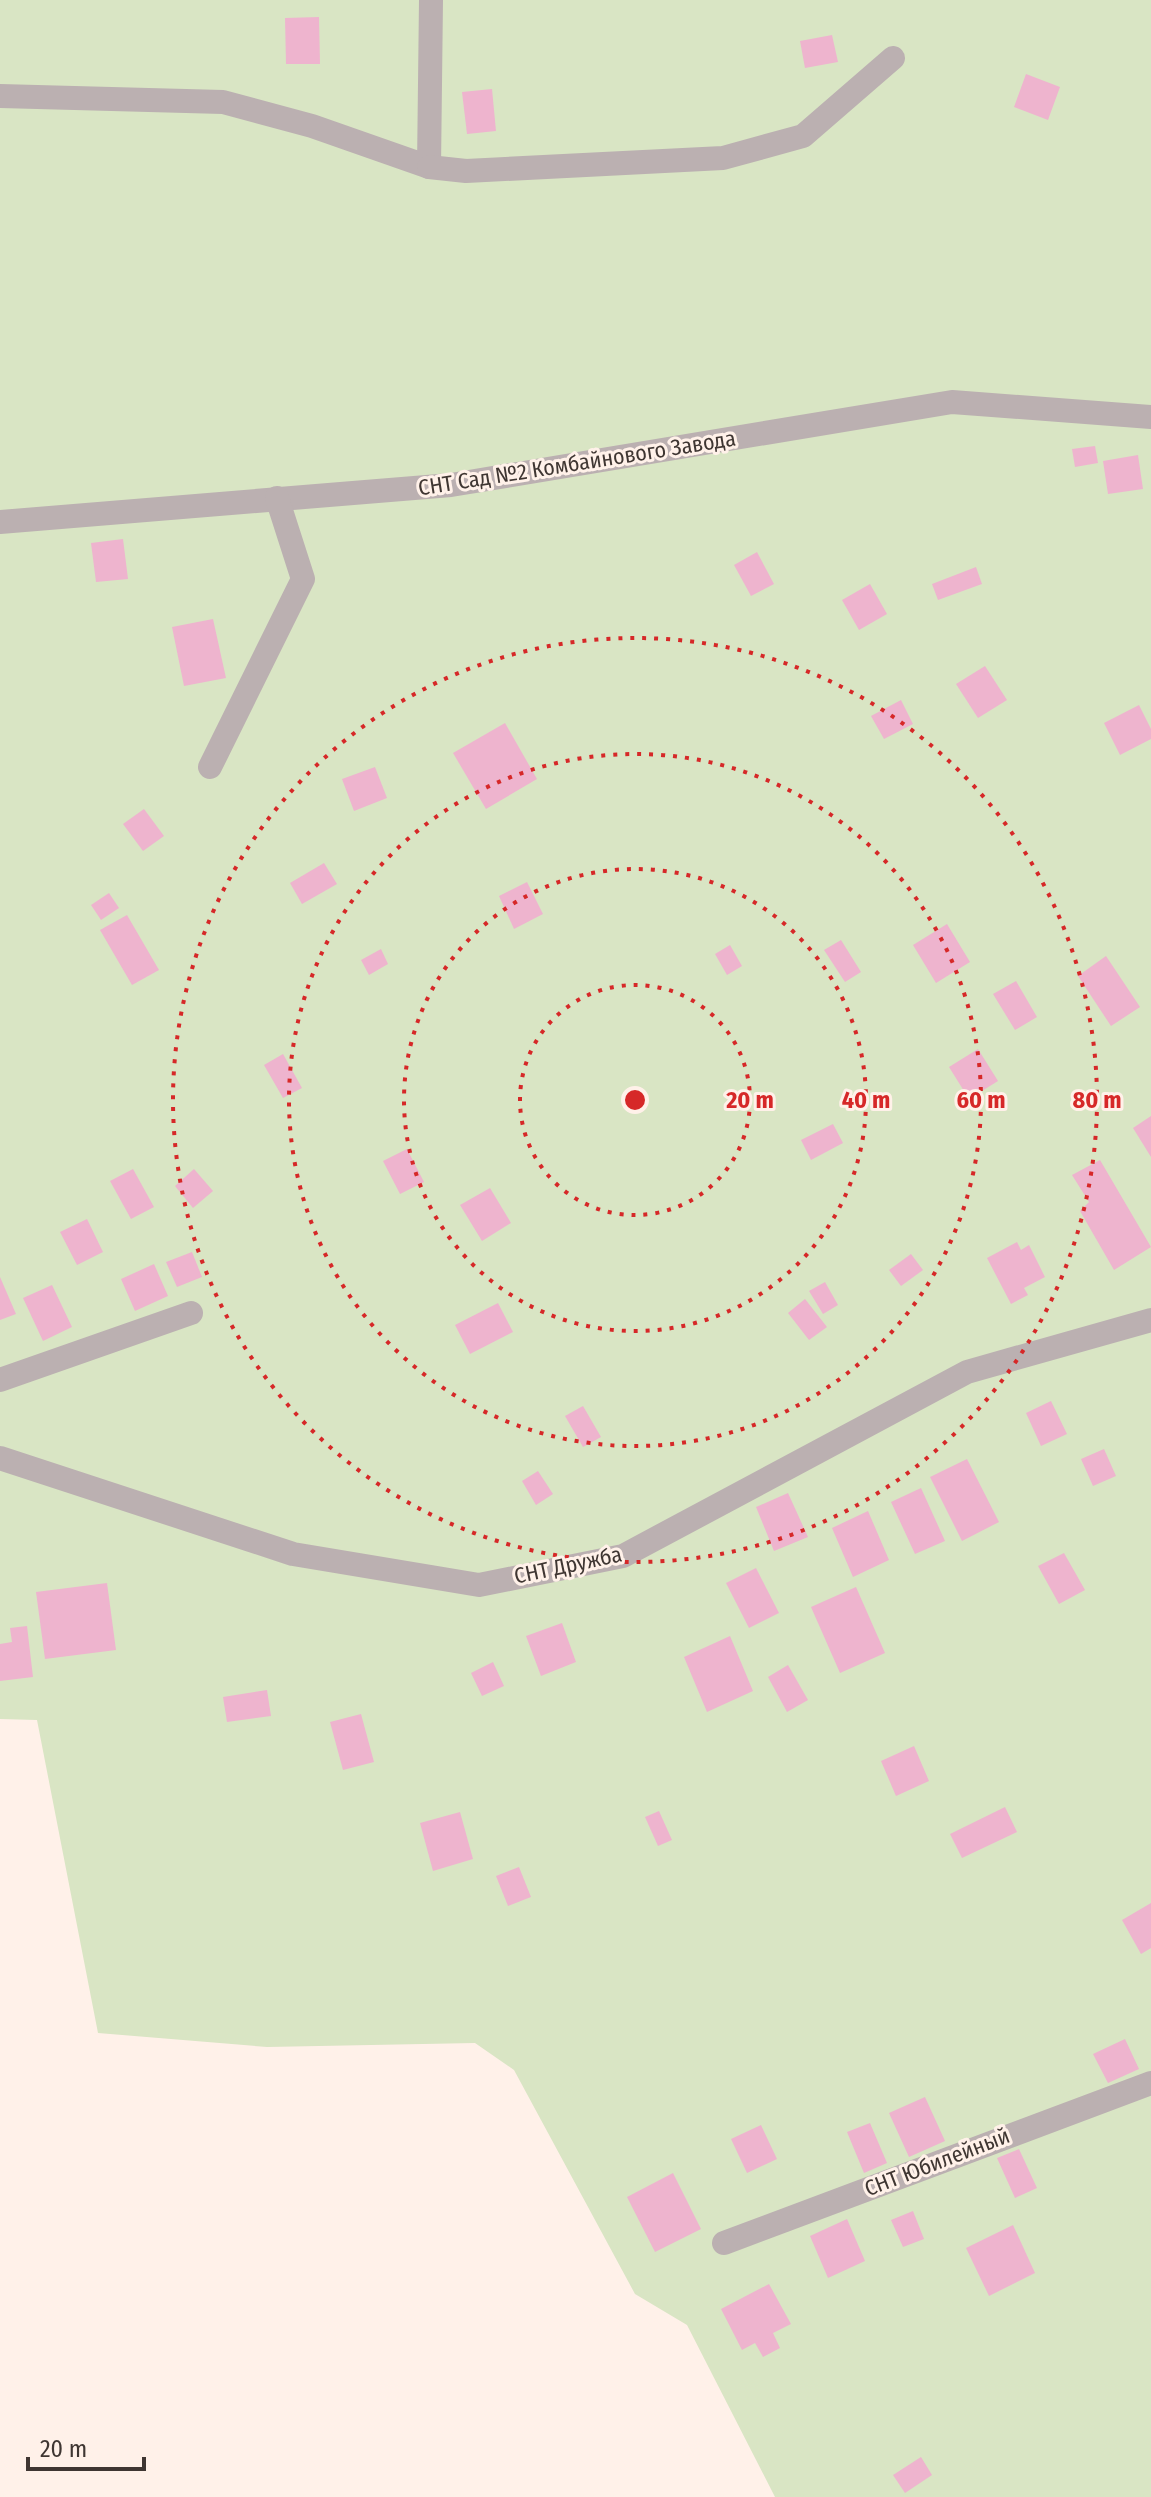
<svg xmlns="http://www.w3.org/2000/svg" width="1151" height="2497" viewBox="0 0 1151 2497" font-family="'Fira Sans Condensed',sans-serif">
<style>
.green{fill:#d9e5c4}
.building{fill:#eeb4ce}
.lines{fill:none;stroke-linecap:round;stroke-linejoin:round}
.minor{stroke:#bbb0b1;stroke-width:24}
.ring{fill:none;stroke:#d62828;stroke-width:4;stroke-dasharray:4 8}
.labels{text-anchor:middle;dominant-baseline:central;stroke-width:6;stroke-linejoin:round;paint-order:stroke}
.street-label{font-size:22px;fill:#3f3632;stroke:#fff1e9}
.centre{fill:#d62828;stroke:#fff1e9;stroke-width:4}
.ring-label{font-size:24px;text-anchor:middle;font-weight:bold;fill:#d62828;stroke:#fff1e9;stroke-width:6;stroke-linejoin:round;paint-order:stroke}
</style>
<rect width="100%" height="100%" fill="#fff1e9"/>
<polygon class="green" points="0,0 1151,0 1151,2497 775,2497 687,2325 635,2294 514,2070 475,2043 267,2047 98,2033 37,1720 0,1719"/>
<g class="building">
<polygon points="319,17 320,64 286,64 285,18"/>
<polygon points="832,35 838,62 805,68 800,41"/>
<polygon points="1026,74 1060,87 1048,120 1014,107"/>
<polygon points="492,89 496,131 467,134 462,92"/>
<polygon points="1095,446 1098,463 1075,467 1072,449"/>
<polygon points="1138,455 1143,489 1108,494 1103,461"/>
<polygon points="123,539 128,579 96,582 91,543"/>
<polygon points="757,552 774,584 751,596 734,565"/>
<polygon points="976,567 982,584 938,600 932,584"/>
<polygon points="870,584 887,614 859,630 842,600"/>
<polygon points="213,619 226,678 184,686 172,627"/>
<polygon points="985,666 1007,700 978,718 956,684"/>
<polygon points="901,700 913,724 884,739 871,716"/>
<polygon points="1139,705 1151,729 1151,739 1120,755 1104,723"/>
<polygon points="505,723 537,779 486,809 453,753"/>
<polygon points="375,767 387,798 354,811 342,779"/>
<polygon points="144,809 164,836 143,851 123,824"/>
<polygon points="324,863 337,884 302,904 290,883"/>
<polygon points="527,882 543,914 514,929 499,896"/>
<polygon points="109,893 119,908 101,920 91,905"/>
<polygon points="127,915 159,970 132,985 100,930"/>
<polygon points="947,924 970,962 936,983 913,945"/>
<polygon points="841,940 861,972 845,982 824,950"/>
<polygon points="730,945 742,966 727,975 715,954"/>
<polygon points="381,949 388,964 369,975 361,960"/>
<polygon points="1106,956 1140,1007 1111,1026 1078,976"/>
<polygon points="1016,981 1037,1017 1015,1030 993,994"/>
<polygon points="978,1049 998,1081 969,1099 949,1067"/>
<polygon points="283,1054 302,1088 283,1098 264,1065"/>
<polygon points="1151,1116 1151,1157 1133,1128"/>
<polygon points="833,1124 843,1143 811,1160 801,1140"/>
<polygon points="407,1149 424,1182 400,1194 383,1161"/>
<polygon points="1100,1160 1151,1247 1114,1270 1080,1211 1089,1202 1072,1175"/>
<polygon points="133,1169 154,1207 131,1219 110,1181"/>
<polygon points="194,1169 213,1191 193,1208 175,1186"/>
<polygon points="490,1188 511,1223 482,1241 460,1205"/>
<polygon points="87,1219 103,1252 77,1265 60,1232"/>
<polygon points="1017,1242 1021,1250 1029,1245 1045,1277 1024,1288 1028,1295 1011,1304 987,1258"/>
<polygon points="192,1252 202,1277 177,1287 166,1262"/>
<polygon points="911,1254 923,1270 901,1286 889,1270"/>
<polygon points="154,1264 168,1296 135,1311 121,1279"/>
<polygon points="0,1277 16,1314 0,1320"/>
<polygon points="825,1282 838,1305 823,1314 809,1291"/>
<polygon points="52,1285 72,1327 43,1341 23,1298"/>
<polygon points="805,1299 827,1327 809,1340 788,1313"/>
<polygon points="498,1303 513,1332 470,1354 455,1325"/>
<polygon points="1051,1401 1067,1434 1041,1446 1026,1413"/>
<polygon points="583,1406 601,1437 583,1447 565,1416"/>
<polygon points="1104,1449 1116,1476 1093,1486 1081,1459"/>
<polygon points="967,1459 999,1522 962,1541 930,1477"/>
<polygon points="538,1471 553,1494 536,1505 522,1481"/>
<polygon points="921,1488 945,1541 915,1554 891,1502"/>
<polygon points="788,1493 808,1537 774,1551 756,1507"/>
<polygon points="868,1511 889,1560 853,1577 832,1528"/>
<polygon points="1064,1553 1085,1590 1059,1604 1038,1566"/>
<polygon points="756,1568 779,1613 749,1628 726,1583"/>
<polygon points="107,1583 116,1650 45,1659 36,1592"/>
<polygon points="856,1587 885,1653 840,1673 811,1607"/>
<polygon points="562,1623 576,1662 541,1676 526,1636"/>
<polygon points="27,1626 33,1677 0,1681 0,1644 12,1642 10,1628"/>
<polygon points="730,1636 753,1691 707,1712 684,1657"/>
<polygon points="493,1662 504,1686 482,1696 471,1673"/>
<polygon points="788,1665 808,1700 787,1712 768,1677"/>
<polygon points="267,1690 271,1716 227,1722 223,1697"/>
<polygon points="361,1714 374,1762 343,1770 330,1722"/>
<polygon points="914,1746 929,1781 896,1796 881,1761"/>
<polygon points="1005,1807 1017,1832 962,1858 950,1834"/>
<polygon points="659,1811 672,1840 658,1846 645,1817"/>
<polygon points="460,1812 473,1859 433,1871 420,1823"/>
<polygon points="519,1867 531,1897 508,1906 496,1876"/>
<polygon points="1151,1903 1151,1948 1141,1954 1122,1920"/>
<polygon points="1125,2039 1139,2069 1108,2083 1093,2054"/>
<polygon points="925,2097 945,2141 909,2157 889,2113"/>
<polygon points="870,2123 887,2163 864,2173 847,2132"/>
<polygon points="761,2125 777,2159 747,2173 731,2139"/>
<polygon points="1019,2149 1037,2188 1015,2198 997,2158"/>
<polygon points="673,2173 701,2229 655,2252 627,2197"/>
<polygon points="913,2211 924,2239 903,2247 891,2220"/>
<polygon points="847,2219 865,2261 828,2278 810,2236"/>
<polygon points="1013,2225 1035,2273 989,2296 966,2248"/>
<polygon points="769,2284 791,2324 773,2333 780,2348 763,2357 755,2343 742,2350 721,2309"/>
<polygon points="921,2457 932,2475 905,2493 893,2475"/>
</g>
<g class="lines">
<g class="minor">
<polyline points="0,96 223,102 312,126 429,167 431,0"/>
<polyline points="429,167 466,171 723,158 803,136 893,58"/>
<polyline points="0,522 451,485 952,402 1151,417"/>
<polyline points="210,767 303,579 277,498"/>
<polyline points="0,1380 191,1313"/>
<polyline points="0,1458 293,1554 479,1585 623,1556 967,1372 1151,1320"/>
<polyline points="724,2243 1151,2083"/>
</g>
</g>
<g class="ring">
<circle cx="635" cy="1100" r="115"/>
<circle cx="635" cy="1100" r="231"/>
<circle cx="635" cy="1100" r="346"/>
<circle cx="635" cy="1100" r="462"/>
</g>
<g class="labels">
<g class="street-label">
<text transform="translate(577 463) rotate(-9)">СНТ Сад №2 Комбайнового Завода</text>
<text transform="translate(568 1565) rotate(-12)">СНТ Дружба</text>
<text transform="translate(937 2162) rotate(-21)">СНТ Юбилейный</text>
</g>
</g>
<circle cx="635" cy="1100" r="12" class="centre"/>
<g class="ring-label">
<text x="750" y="1108">20 m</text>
<text x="866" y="1108">40 m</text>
<text x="981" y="1108">60 m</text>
<text x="1097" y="1108">80 m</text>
</g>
<path d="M28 2457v12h116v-12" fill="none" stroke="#3f3632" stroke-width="4"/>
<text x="40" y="2457" font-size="24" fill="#3f3632" stroke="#fff1e9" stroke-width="6" paint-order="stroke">20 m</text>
</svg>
